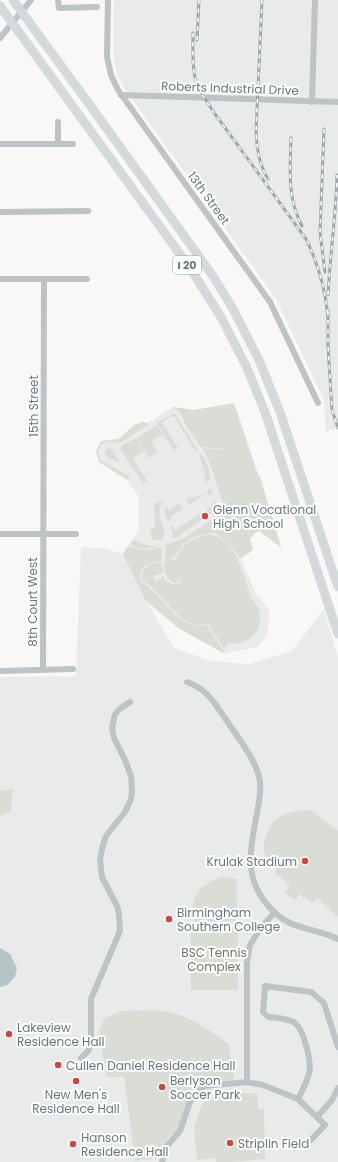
<svg xmlns="http://www.w3.org/2000/svg" width="338" height="1162" viewBox="0 0 338 1162" font-family="Poppins,sans-serif">
<style>
.built{fill:#e9eaea}
.green{fill:#daddd6}
.water{fill:#b7c4c6}
.lines{fill:none;stroke-linecap:round;stroke-linejoin:round}
.minor{stroke:#bec4c6;stroke-width:6}
.highway{stroke:#d4d9db;stroke-width:9}
.rail-casing{stroke:#9fa8aa;stroke-width:3}
.rail{stroke:#fff;stroke-width:1.5;stroke-dasharray:4.5;stroke-linecap:butt}
.poi-dot{fill:#d0453f;stroke:#fff;stroke-width:1.5}
.labels{text-anchor:middle;dominant-baseline:central;stroke-width:4;stroke-linejoin:round;paint-order:stroke}
.shield{fill:#fff;stroke:#94a1a5;stroke-width:1}
.shield-label{font-size:11px;font-weight:bold;fill:#66797e}
.street-label{font-size:12px;fill:#66797e;stroke:#fff}
.poi-label{font-size:12px;fill:#66797e;stroke:#fff;text-anchor:start}
.park-label{font-size:12px;fill:#6c7765;stroke:#fff}
</style>
<rect width="100%" height="100%" fill="#f9f8f7"/>
<g class="built">
<polygon points="114,0 338,0 338,428 326,431 324,400 276,299 124,88 117,73 113,57"/>
<polygon points="234,403 257,472 260,477 281,547 259,531 254,534 250,539 253,550 241,559 255,592 269,610 268,633 259,646 225,654 180,629 147,602 174,648 211,661 250,664 292,651 324,609 338,658 338,1162 0,1162 0,677 76,676 81,547 102,548 123,554 139,531 139,497 126,478 99,462 96,451 101,441 119,439 134,425 143,422 148,423 173,407 194,410"/>
</g>
<g class="green">
<path d="M234,403L257,472L260,477L281,547L259,531L254,534L250,539L253,550L240,559C237,553 233,549 229,544C225,541 222,536 217,534C207,531 192,537 185,543C177,549 175,560 165,562V545L181,540L218,516L222,511L224,506L208,458L202,448L223,450L224,439L223,449L201,447L187,427L180,413L176,409H173V407L194,410Z"/>
<polygon points="172,414 175,414 197,449 195,451 174,416 167,418 167,417"/>
<polygon points="166,417 167,419 162,423 178,448 174,450 157,423"/>
<path d="M143,422L149,424C139,430 129,439 119,443C116,444 113,442 110,442C99,441 96,452 100,460L128,475L130,478L127,480L99,462L96,451L101,441L119,439L134,425Z"/>
<polygon points="157,425 173,450 162,435 151,442 157,452 149,458 137,438"/>
<polygon points="136,438 144,451 133,459 147,481 143,483 120,449 121,446"/>
<polygon points="108,448 112,449 120,463 106,456 105,451"/>
<path d="M201,454C206,460 211,472 210,480L206,483L204,476L206,475L200,458V455Z"/>
<polygon points="209,488 213,490 212,495 206,494 189,505 185,498 187,499 206,494"/>
<path d="M165,500C153,510 163,523 165,535L161,540H156L151,538L150,531L155,527L154,504Z"/>
<polygon points="213,501 217,503 218,507 217,509 176,538 173,537 171,527 174,525 173,529 175,530 211,507"/>
<path d="M179,503L182,509L170,517V519L173,520L169,521C165,517 163,510 168,506L167,509L170,510Z"/>
<path d="M204,535C234,531 242,571 249,592C251,599 257,604 259,611C265,631 246,647 227,643L228,645L223,648L208,624C181,630 169,603 153,588C150,585 146,583 142,581C141,568 150,560 162,563L163,572L161,574L155,575L153,577L154,580L156,582L162,578V576H164L165,580L172,584L182,583L179,579L178,582L175,583C166,580 164,571 164,563L173,559L175,561C179,546 190,540 204,535Z"/>
<polygon points="133,540 146,545 158,547 142,549 129,545"/>
<path d="M128,546L141,550L162,548V561C149,562 136,565 142,583C168,596 171,629 207,625L225,654L180,629L146,601L123,554Z"/>
<polygon points="13,789 11,811 0,817 0,791"/>
<path d="M311,810L338,831V917L317,898L312,903L300,894L295,900L285,892L290,886L275,872L278,867C275,864 267,859 265,854C263,849 264,843 265,839C272,813 288,812 311,810Z"/>
<path d="M222,877L237,879V918L235,921L195,922C187,900 201,883 222,877Z"/>
<rect x="191" y="928" width="47" height="62"/>
<path d="M121,1011C135,1011 149,1010 162,1011C188,1014 209,1030 229,1044L234,1079L203,1084L194,1091L187,1104L177,1130L166,1141L159,1158L135,1161L124,1077H106L99,1030L105,1018Z"/>
<polygon points="224,1093 257,1093 258,1109 264,1109 265,1159 232,1162 216,1162 215,1158 197,1160 194,1127 201,1107 203,1103"/>
</g>
<polygon class="water" points="0,948 10,954 17,968 15,977 7,985 0,987"/>
<g class="lines">
<g class="minor">
<polyline points="58,0 59,8 97,7"/>
<polyline points="108,0 107,57 111,75 118,90 270,302 318,403"/>
<polyline points="0,38 31,0"/>
<polyline points="121,95 338,102"/>
<polyline points="312,102 315,0"/>
<polyline points="58,122 58,144"/>
<polyline points="0,144 73,144"/>
<polyline points="0,212 88,211"/>
<polyline points="0,279 87,279"/>
<polyline points="0,534 76,534"/>
<polyline points="43,670 44,279"/>
<polyline points="0,671 73,669"/>
<path d="M187,682C209,690 214,703 227,721C238,738 258,762 260,782C261,793 259,803 257,813C250,852 242,881 274,912C294,931 316,928 338,939"/>
<polyline points="81,1058 89,1050 91,1041 91,999 120,931 119,914 117,906 102,877 100,860 102,849 106,836 125,812 131,799 132,790 131,776 125,760 114,738 112,728 115,714 121,708 130,702"/>
<polyline points="247,1082 247,962 250,945 260,929 275,912"/>
<path d="M298,1099C302,1091 307,1082 309,1073C312,1063 304,1030 295,1023C288,1018 277,1018 268,1017L263,1012L265,986L311,992L324,1003L338,1047"/>
<polyline points="317,1117 332,1100 338,1088"/>
<polyline points="162,1162 166,1147 180,1131 190,1102 198,1091 205,1086 247,1082 263,1085 298,1099 325,1125 309,1142"/>
</g>
<g class="highway">
<polyline points="13,0 92,108 213,276 233,309 259,360 280,412 338,587"/>
<polyline points="0,6 190,268 221,317 247,368 265,412 338,634"/>
</g>
<g class="rail-casing">
<g id="rail">
<path d="M262,0L256,132C257,149 259,164 268,179"/>
<path d="M193,33C193,48 192,63 195,78C198,91 208,103 215,114L306,239C318,263 325,289 328,316"/>
<polyline points="197,40 199,0"/>
<polyline points="324,129 320,232 325,272"/>
<path d="M291,138C290,170 287,198 302,226"/>
<path d="M328,295C330,255 336,216 337,175"/>
<polyline points="328,311 328,346 332,410 338,428"/>
</g>
</g>
<use href="#rail" class="rail"/>
</g>
<g class="poi-dot">
<circle cx="205" cy="516" r="4"/>
<circle cx="305" cy="861" r="4"/>
<circle cx="169" cy="919" r="4"/>
<circle cx="9" cy="1034" r="4"/>
<circle cx="58" cy="1065" r="4"/>
<circle cx="76" cy="1081" r="4"/>
<circle cx="162" cy="1087" r="4"/>
<circle cx="230" cy="1143" r="4"/>
<circle cx="73" cy="1144" r="4"/>
</g>
<g class="labels">
<rect class="shield" x="173" y="256" width="28" height="18" rx="3"/>
<g class="shield-label">
<text x="187" y="265">I 20</text>
</g>
<g class="street-label">
<text transform="translate(230 88) rotate(2)">Roberts Industrial Drive</text>
<text transform="translate(209 198) rotate(54)">13th Street</text>
<text transform="translate(33 406) rotate(-90)">15th Street</text>
<text transform="translate(32 602) rotate(-90)">8th Court West</text>
</g>
<g class="poi-label">
<text x="213" y="509">Glenn Vocational<tspan x="213" dy="14">High School</tspan></text>
<text x="297" y="861" text-anchor="end">Krulak Stadium</text>
<text x="177" y="912">Birmingham<tspan x="177" dy="14">Southern College</tspan></text>
<text x="17" y="1027">Lakeview<tspan x="17" dy="14">Residence Hall</tspan></text>
<text x="66" y="1065">Cullen Daniel Residence Hall</text>
<text x="170" y="1080">Berlyson<tspan x="170" dy="14">Soccer Park</tspan></text>
<text x="76" y="1094" text-anchor="middle">New Men's<tspan x="76" dy="14">Residence Hall</tspan></text>
<text x="81" y="1137">Hanson<tspan x="81" dy="14">Residence Hall</tspan></text>
<text x="238" y="1143">Striplin Field</text>
</g>
<g class="park-label">
<text x="214" y="952">BSC Tennis<tspan x="214" dy="14">Complex</tspan></text>
</g>
</g>
</svg>
